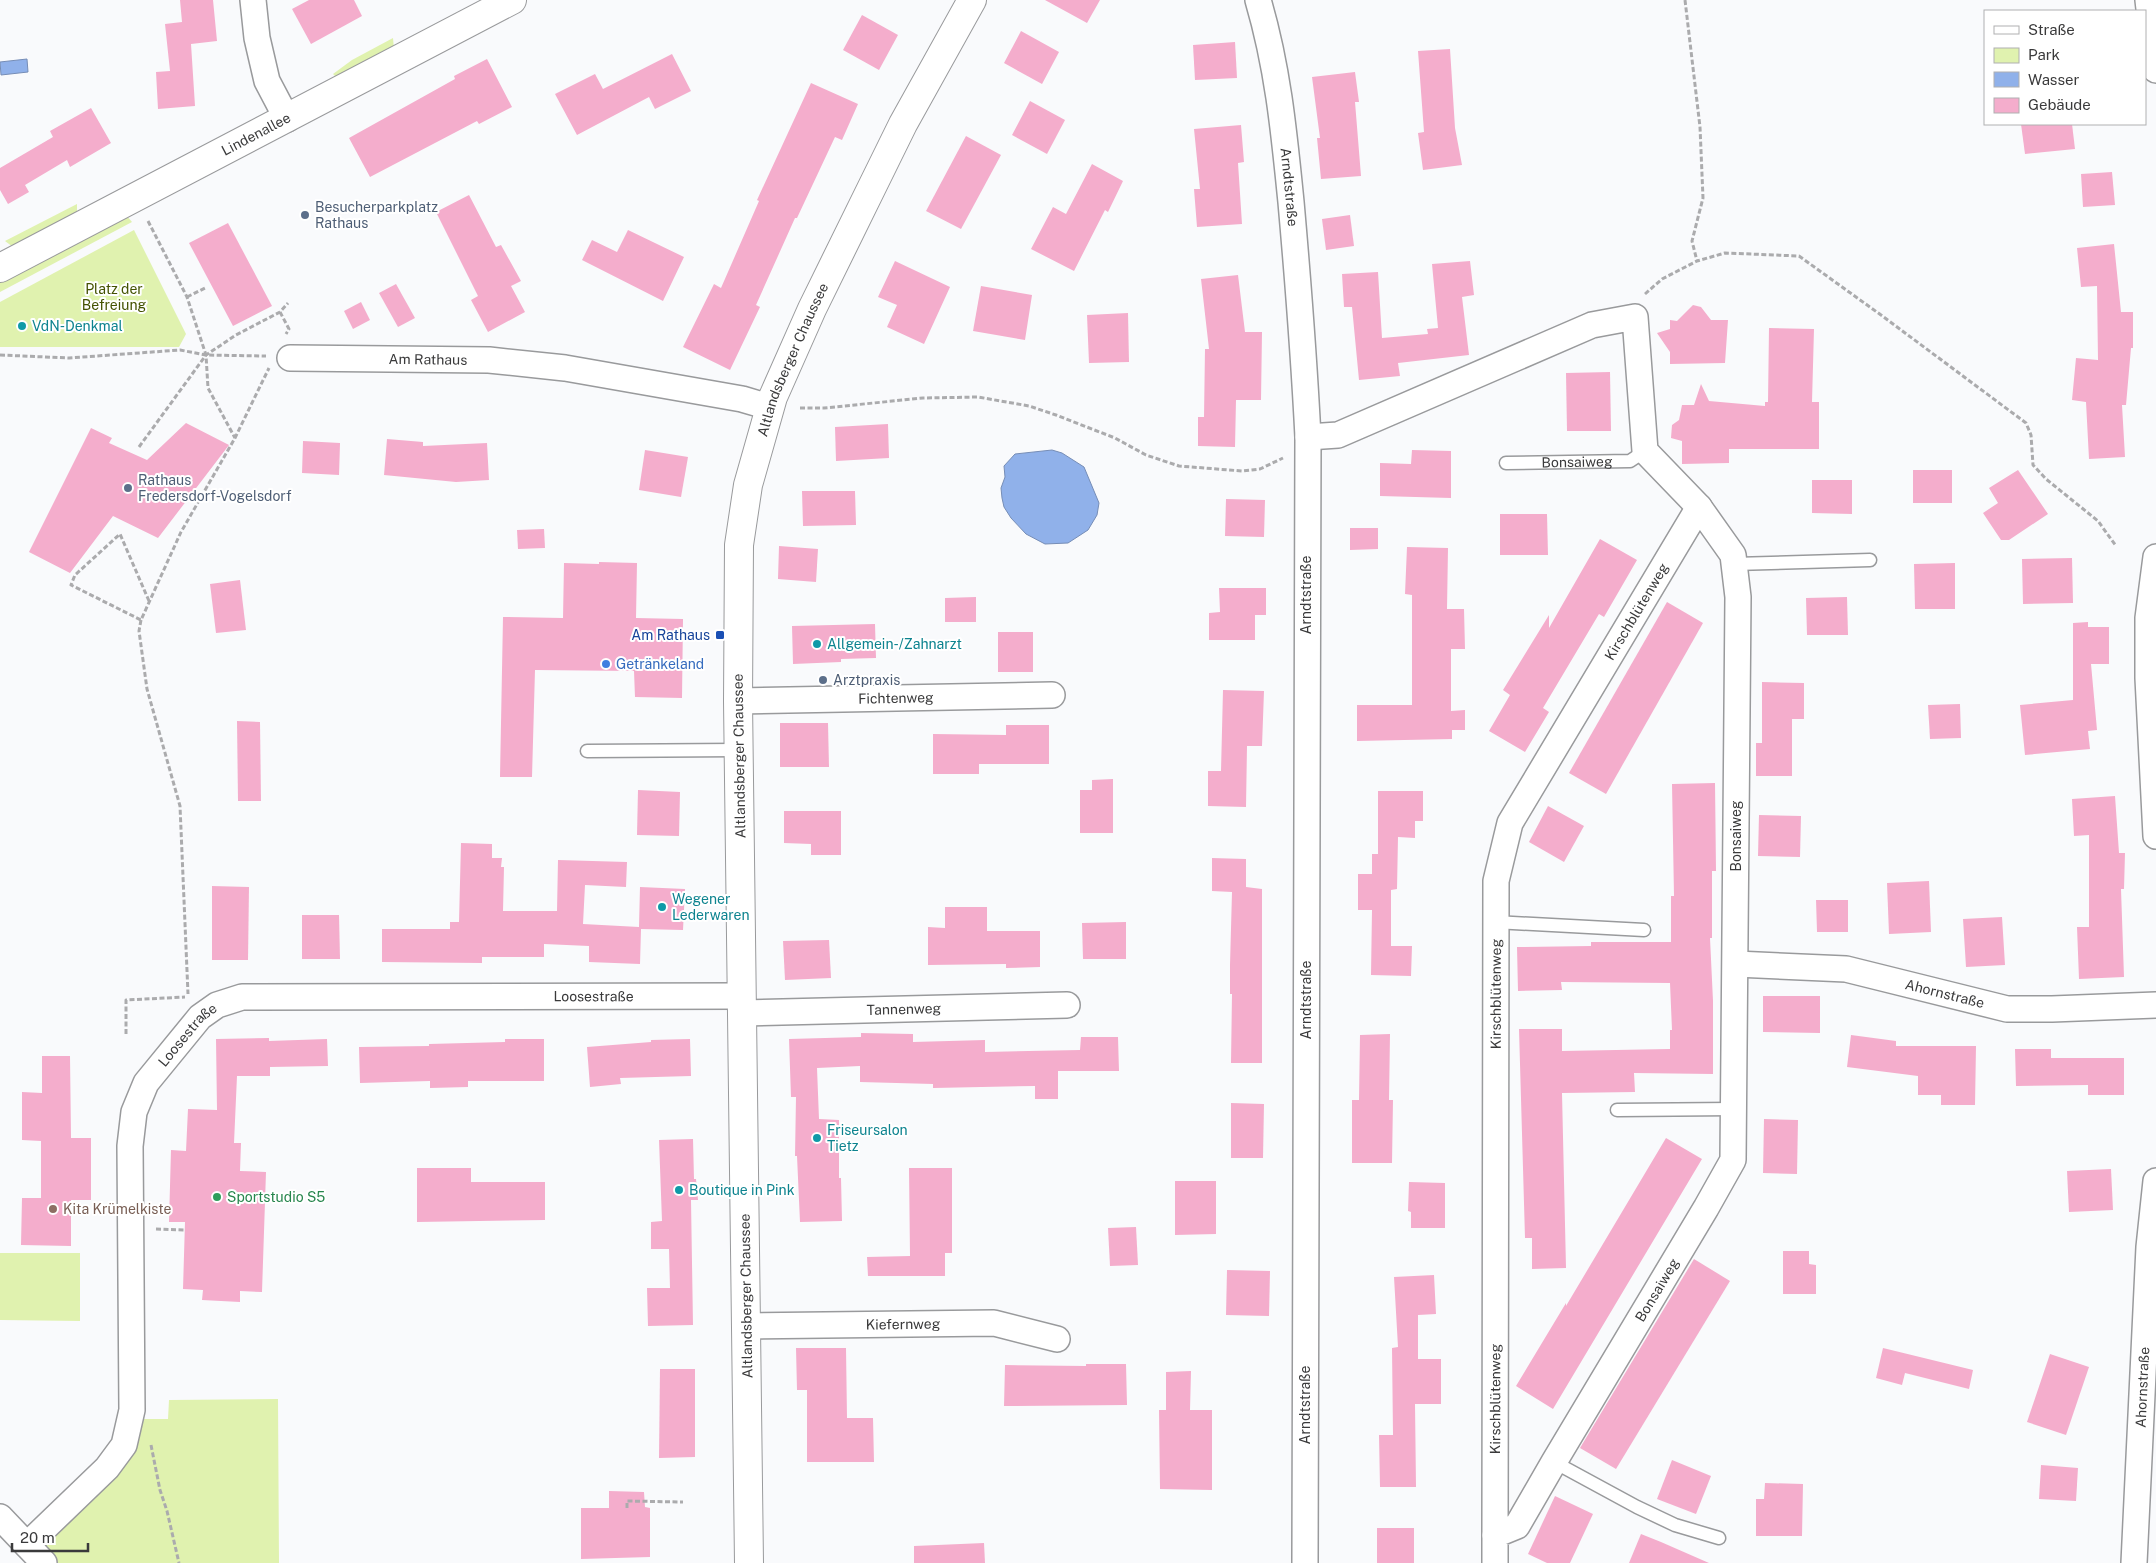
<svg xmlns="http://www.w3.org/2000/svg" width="2156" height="1563" viewBox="0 0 2156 1563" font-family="'Public Sans',sans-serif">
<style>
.green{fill:#e0f2af}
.water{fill:#90b1ea;stroke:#768db6}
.building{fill:#f4adcc}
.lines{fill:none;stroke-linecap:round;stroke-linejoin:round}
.service-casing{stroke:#999a9c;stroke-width:15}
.minor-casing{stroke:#999a9c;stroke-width:28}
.tertiary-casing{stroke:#999a9c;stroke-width:30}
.secondary-casing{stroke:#999a9c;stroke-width:30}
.path{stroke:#ababad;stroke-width:3;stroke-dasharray:5 2.5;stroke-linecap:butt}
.service{stroke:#fff;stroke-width:12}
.minor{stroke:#fff;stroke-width:25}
.tertiary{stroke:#fff;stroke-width:28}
.secondary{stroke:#fff;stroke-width:28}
.service-dot{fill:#5c6f8a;stroke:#fff;stroke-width:2}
.culture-dot{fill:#0f9aa8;stroke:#fff;stroke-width:2}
.transit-dot{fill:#1a4fb4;stroke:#fff;stroke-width:2}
.shop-dot{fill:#3f7fe0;stroke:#fff;stroke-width:2}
.leisure-dot{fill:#2e9e5b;stroke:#fff;stroke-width:2}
.education-dot{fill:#8d6e63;stroke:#fff;stroke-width:2}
.labels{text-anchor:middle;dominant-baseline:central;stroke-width:4;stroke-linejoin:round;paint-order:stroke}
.street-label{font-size:14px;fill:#3a3a3b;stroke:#fff}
.service-label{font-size:14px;fill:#4e5e75;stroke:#fff;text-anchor:start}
.park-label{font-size:14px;fill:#445202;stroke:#fff}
.culture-label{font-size:14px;fill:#0d838f;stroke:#fff;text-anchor:start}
.transit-label{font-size:14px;fill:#164399;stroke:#fff;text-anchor:end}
.shop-label{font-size:14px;fill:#366cbe;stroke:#fff;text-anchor:start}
.leisure-label{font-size:14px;fill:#27864d;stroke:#fff;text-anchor:start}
.education-label{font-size:14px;fill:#785e54;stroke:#fff;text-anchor:start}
</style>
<rect width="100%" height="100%" fill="#f9fafc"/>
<g class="green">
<polygon points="393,38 394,49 337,78 333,74 352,60"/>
<polygon points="77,204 77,213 13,247 5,241"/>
<polygon points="127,216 132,222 0,292 0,282"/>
<polygon points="134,230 186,334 179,347 0,347 0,302"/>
<polygon points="0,1253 80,1253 80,1321 0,1320"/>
<polygon points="278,1399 279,1563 54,1563 44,1545 136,1438 144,1419 168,1419 169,1400"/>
</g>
<g class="water">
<polygon points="27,59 28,72 1,75 0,62"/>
<polygon points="1052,450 1062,453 1084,467 1099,503 1097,515 1088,530 1068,543 1045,544 1026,534 1011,518 1004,507 1002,498 1001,488 1005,477 1004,466 1015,454"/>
</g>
<g class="building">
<polygon points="180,0 213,0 217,41 191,44 195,106 158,109 156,72 170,71 165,24 182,22"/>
<polygon points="309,0 354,0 362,16 311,44 292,9"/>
<polygon points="1045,0 1100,0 1087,23"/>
<polygon points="862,15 898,35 879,70 843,50"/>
<polygon points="1021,31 1059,52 1042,84 1004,63"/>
<polygon points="1235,42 1237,78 1195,80 1193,45"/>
<polygon points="1450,49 1455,128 1462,165 1423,170 1418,133 1424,132 1418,51"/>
<polygon points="672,54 691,91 655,109 649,97 577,135 555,94 595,74 603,89"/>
<polygon points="487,59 512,107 479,124 477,121 370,177 349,138 455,79 454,76"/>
<polygon points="1355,72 1359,102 1355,102 1361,176 1321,179 1317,138 1320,138 1312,77"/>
<polygon points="811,83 858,104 842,140 835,137 797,218 795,218 756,305 760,307 730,370 683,347 714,284 721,288 759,201 757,200"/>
<polygon points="1030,101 1065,120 1047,154 1012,135"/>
<polygon points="91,108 111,143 70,167 67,160 25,185 29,192 8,204 0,190 0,168 53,137 50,131"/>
<polygon points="2021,124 2072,124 2075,149 2025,154"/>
<polygon points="1241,125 1244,162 1238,163 1242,224 1197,227 1194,189 1200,189 1194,129"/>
<polygon points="966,136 1001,155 961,229 926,211"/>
<polygon points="1092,164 1123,181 1108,212 1105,210 1074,271 1031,249 1053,207 1066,214"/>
<polygon points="2112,172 2115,205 2083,207 2081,174"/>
<polygon points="469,195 496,247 501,245 521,281 511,286 525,312 488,332 471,300 478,296 436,212"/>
<polygon points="1350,215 1354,246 1326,250 1322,219"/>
<polygon points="228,223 272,306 233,326 189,243"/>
<polygon points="628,230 684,257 663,301 582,260 592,240 617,252"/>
<polygon points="2114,244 2121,312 2133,312 2133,348 2131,348 2126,405 2122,405 2125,457 2089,459 2086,402 2072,400 2076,358 2098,360 2097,286 2081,287 2077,248"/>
<polygon points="895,261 950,287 924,344 887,327 897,305 878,297"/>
<polygon points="1470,261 1474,295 1462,297 1469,355 1398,363 1400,376 1359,380 1352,307 1344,307 1342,274 1378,272 1382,338 1428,334 1427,329 1438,328 1432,264"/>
<polygon points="1238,275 1245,332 1262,332 1261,400 1236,400 1235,447 1198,446 1198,417 1204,417 1205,349 1209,349 1201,279"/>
<polygon points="396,284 415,318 398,327 379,293"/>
<polygon points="981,286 1032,295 1025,340 973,331"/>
<polygon points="361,302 370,320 353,329 344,311"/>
<polygon points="1693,305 1701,307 1711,320 1728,320 1725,363 1670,364 1670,352 1657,333 1670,329 1670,320 1677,321"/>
<polygon points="1128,313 1129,362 1089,363 1087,315"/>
<polygon points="1769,328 1814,329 1812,402 1819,402 1819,449 1729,449 1729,463 1682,464 1682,441 1671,438 1672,425 1679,420 1682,405 1694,405 1701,384 1709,401 1765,406 1765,402 1768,402"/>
<polygon points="1610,372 1611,431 1567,431 1566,373"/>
<polygon points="186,423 229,445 158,538 113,516 70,573 29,552 91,428 112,438 109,443 147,460"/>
<polygon points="888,424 889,458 836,461 835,427"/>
<polygon points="387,439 423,442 423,446 487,443 489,480 456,482 384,475"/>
<polygon points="303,441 340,443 339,475 302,473"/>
<polygon points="645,450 688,457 681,497 639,490"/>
<polygon points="1412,450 1451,451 1451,498 1380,496 1380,463 1411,464"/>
<rect x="1913" y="470" width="39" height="33"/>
<polygon points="2018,470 2048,514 2009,540 2001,540 1983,513 1998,503 1989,488"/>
<polygon points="1812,480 1852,480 1852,514 1812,513"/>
<polygon points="802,491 855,491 856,525 803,526"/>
<polygon points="1226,499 1265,500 1264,537 1225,536"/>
<polygon points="1500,514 1547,514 1548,555 1500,555"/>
<polygon points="1350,528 1378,528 1378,549 1350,550"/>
<polygon points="544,529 545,548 518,549 517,530"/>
<polygon points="1600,539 1637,560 1604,617 1599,614 1543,708 1549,712 1525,752 1489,731 1510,695 1503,690 1549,615 1549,628"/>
<polygon points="779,546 818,549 816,582 778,579"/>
<polygon points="1407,547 1448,548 1447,609 1464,609 1465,649 1451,649 1451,711 1465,710 1465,730 1452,730 1452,739 1357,741 1357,705 1412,705 1412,595 1405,594"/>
<polygon points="2072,558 2073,603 2023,604 2022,559"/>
<polygon points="599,562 637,563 636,618 683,619 682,698 635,697 634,671 535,670 532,777 500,777 503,617 563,618 564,563 599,564"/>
<polygon points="1955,563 1955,609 1915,609 1914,564"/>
<polygon points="240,580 246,630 216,633 210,584"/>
<polygon points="1219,588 1266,588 1266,615 1255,615 1255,640 1209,640 1209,613 1220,612"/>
<polygon points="976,597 976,622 945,622 945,598"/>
<polygon points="1847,597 1848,635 1807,635 1806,598"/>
<polygon points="1667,602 1703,623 1606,794 1569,773"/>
<polygon points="2088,622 2088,627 2109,627 2109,664 2091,664 2097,730 2088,731 2090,749 2025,755 2020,705 2073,700 2073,623"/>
<polygon points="875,624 876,658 841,659 841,662 793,664 792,626"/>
<rect x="998" y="632" width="35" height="40"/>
<polygon points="1762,682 1804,683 1804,719 1792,719 1792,776 1756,776 1756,743 1762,743"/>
<polygon points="1223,690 1264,691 1262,746 1247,746 1246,807 1208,806 1208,771 1221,771"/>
<polygon points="1960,704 1961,738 1930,739 1928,705"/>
<polygon points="237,721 260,722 261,801 238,801"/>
<polygon points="780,723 828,723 829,767 780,767"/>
<polygon points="1006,725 1049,725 1049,764 979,764 979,774 933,774 933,734 1006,735"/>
<polygon points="1113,779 1113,833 1080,833 1080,790 1092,790 1092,780"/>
<polygon points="1715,783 1716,871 1712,871 1712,938 1710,938 1713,1001 1713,1074 1634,1073 1635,1092 1562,1093 1566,1268 1532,1269 1532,1238 1525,1238 1519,1029 1562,1029 1562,1051 1670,1049 1670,1030 1672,1030 1670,983 1561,982 1562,990 1518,991 1517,947 1591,946 1591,942 1671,942 1671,896 1674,896 1672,784"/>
<polygon points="638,790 680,792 679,836 637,835"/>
<polygon points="1378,791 1423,791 1423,821 1415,821 1415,838 1398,837 1397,889 1391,890 1391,946 1412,946 1411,976 1371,975 1372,910 1358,910 1358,874 1372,874 1372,854 1378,854"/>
<polygon points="2115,796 2119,853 2125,853 2124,889 2121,889 2124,977 2079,979 2077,927 2089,927 2089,835 2074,836 2072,799"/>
<polygon points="1548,806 1584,826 1564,862 1529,842"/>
<polygon points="784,811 841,811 841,855 811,855 811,844 784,843"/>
<polygon points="1759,815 1801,816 1800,857 1758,856"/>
<polygon points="461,843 492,844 492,858 502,858 501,867 504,867 503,911 557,911 558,860 627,862 626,887 585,885 583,924 639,927 640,887 685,889 683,930 641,929 640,964 589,962 589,946 544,944 544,957 482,957 482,963 382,962 382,929 450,929 450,922 459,922"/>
<polygon points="1212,858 1246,859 1246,887 1262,889 1262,1063 1231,1063 1232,994 1230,994 1230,965 1232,892 1212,891"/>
<polygon points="1929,881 1931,932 1889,934 1887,883"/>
<polygon points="212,886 249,887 248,960 212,960"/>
<polygon points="1816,900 1848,900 1848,932 1817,932"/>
<polygon points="945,907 987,907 987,931 1040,931 1040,967 1006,968 1006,964 928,965 928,927 945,928"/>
<polygon points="302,915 339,915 340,959 302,959"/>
<polygon points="2002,917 2005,965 1966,967 1963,919"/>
<polygon points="1126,922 1126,959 1083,959 1082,923"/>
<polygon points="829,940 831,978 785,980 783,941"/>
<polygon points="1763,996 1820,996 1820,1033 1763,1032"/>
<polygon points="861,1033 913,1034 913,1042 985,1040 985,1052 1080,1050 1081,1037 1118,1037 1119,1071 1058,1071 1058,1099 1035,1099 1035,1086 933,1088 933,1084 860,1082 860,1066 817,1068 819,1119 839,1120 839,1178 841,1178 842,1221 800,1222 797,1156 795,1156 796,1097 791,1097 789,1039 861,1037"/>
<polygon points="1390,1034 1389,1100 1393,1100 1392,1163 1352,1163 1352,1100 1359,1100 1360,1035"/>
<polygon points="1851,1035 1896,1041 1896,1046 1976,1046 1975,1105 1941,1105 1941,1095 1918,1095 1918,1076 1847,1067"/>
<polygon points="269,1038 269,1041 327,1039 328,1066 270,1067 270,1076 237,1076 234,1143 241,1143 240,1171 266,1172 262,1292 240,1291 240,1302 202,1300 203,1290 183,1289 185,1222 169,1222 171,1150 186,1151 188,1109 217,1110 216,1039"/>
<polygon points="505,1039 544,1039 544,1081 468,1081 468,1087 430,1088 430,1081 360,1083 359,1047 429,1046 429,1044 505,1042"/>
<polygon points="690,1039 691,1076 620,1078 621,1084 590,1087 587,1047 651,1042 651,1040"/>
<polygon points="2015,1049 2051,1049 2051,1058 2124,1058 2124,1095 2088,1095 2088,1085 2016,1086"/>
<polygon points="42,1056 70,1056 71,1138 91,1138 91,1200 71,1200 71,1246 21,1245 22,1198 41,1198 41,1141 22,1140 22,1092 42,1093"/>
<polygon points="1231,1103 1264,1104 1263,1158 1231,1158"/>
<polygon points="1764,1119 1798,1120 1797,1174 1763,1173"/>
<polygon points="1666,1138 1702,1159 1553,1409 1516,1386 1566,1303 1566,1306"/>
<polygon points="693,1139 694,1179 696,1179 698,1200 691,1200 693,1325 648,1326 647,1288 670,1288 669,1249 651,1249 651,1222 662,1221 659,1140"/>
<polygon points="417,1168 471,1168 471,1182 545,1182 545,1220 417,1222"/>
<polygon points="909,1168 952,1168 952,1253 945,1253 945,1276 868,1276 867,1257 910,1256"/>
<polygon points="2111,1169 2113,1210 2069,1212 2067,1171"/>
<polygon points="1175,1181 1216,1181 1216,1234 1175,1235"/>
<polygon points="1409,1182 1445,1183 1445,1228 1411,1228 1411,1212 1408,1211"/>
<polygon points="1136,1227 1138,1265 1110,1266 1108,1228"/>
<polygon points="1783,1251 1809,1251 1809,1264 1816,1265 1816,1294 1783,1294"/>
<polygon points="1694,1259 1730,1281 1616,1469 1580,1448"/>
<polygon points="1227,1270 1270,1271 1269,1316 1226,1315"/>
<polygon points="1434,1275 1436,1314 1418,1315 1418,1359 1441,1359 1441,1404 1415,1404 1416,1487 1380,1487 1379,1435 1393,1435 1392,1348 1398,1347 1394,1277"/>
<polygon points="796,1348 846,1348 847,1418 873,1418 874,1462 807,1462 807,1390 797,1390"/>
<polygon points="1883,1348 1973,1370 1969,1389 1905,1373 1902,1385 1876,1378"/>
<polygon points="2050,1354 2089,1367 2066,1435 2027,1422"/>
<polygon points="1086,1364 1126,1364 1127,1405 1004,1406 1005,1365 1086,1366"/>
<polygon points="660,1369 695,1369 695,1457 659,1458"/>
<polygon points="1191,1371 1190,1410 1212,1410 1212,1490 1160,1489 1159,1410 1166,1410 1166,1372"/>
<polygon points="1672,1460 1711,1476 1696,1514 1657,1499"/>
<polygon points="2041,1465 2078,1468 2076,1501 2039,1499"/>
<polygon points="1765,1483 1803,1484 1802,1536 1756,1536 1756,1499 1764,1499"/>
<polygon points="609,1491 644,1492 645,1507 650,1508 650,1557 581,1559 581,1508 609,1508"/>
<polygon points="1555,1496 1593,1514 1570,1563 1547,1563 1528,1554"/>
<rect x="1377" y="1528" width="37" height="35"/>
<polygon points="1641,1534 1661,1542 1709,1563 1629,1563"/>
<polygon points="984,1543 985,1563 914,1563 914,1546"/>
</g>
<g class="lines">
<g class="service-casing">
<g id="service">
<path id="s1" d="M1506,463L1630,461L1645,451"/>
<polyline points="1734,564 1870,560"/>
<polyline points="587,751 739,750"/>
<polyline points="1495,922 1644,930"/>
<polyline points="1617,1110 1734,1109"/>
<polyline points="1554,1462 1637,1507 1675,1525 1719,1538"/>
</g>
</g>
<g class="minor-casing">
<g id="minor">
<polyline points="253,0 257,38 267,81 287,119"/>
<path id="s2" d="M1258,0C1278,68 1284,132 1291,202C1298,281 1304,359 1308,437L1305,1563"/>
<polyline points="2148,0 2156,70"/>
<path id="s3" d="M290,358L489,360L565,368L742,399L769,407"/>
<polyline points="1308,437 1338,435 1592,325 1635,317 1645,451 1699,507 1733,555 1738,597 1733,1160 1706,1208 1554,1462 1517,1526 1495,1535 1495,1563"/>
<polyline points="2156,557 2148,618 2148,678 2156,836"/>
<path id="s4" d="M738,701L1052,695"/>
<path id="s5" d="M1736,964L1846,969L2007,1009H2052L2156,1005"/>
<path id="s6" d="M742,1013L1067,1005"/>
<path id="s7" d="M747,1326L994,1323L1057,1339"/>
<polyline points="0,1517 44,1563"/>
<path id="s8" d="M1495,1535L1496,881L1510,823L1699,507"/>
<path id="s9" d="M27,1545L107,1468L124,1445L132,1410L130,1146L134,1112L146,1083L200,1017L217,1005L242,997L742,996"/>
<path id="s10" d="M2134,1563L2149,1247L2156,1181"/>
</g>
</g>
<g class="tertiary-casing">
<g id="tertiary">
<path id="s11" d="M0,268L512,0"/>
</g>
</g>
<g class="secondary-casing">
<g id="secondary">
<path id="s12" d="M749,1563L738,701L739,545L748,485L773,397L812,309L872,187L903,124L972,0"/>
</g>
</g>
<g class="path">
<polyline points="1685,0 1700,127 1703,198 1692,241 1697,261"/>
<polyline points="148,221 187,297 206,355 208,388 235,438"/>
<polyline points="1645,294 1662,279 1697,261 1725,253 1799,256 1881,315 2026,423 2031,435 2033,465 2046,479 2098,521 2116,546"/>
<polyline points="187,297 207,287"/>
<polyline points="280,312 289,329 286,334"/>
<polyline points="0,355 69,358 180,350 206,355 266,356"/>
<polyline points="800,408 824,408 923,398 978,397 1029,406 1056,415 1115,438 1146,455 1179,466 1242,471 1260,469 1283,458"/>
<polyline points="139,447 206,355 236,335 280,312 288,303"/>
<polyline points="149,601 120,534 75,575 71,585 141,620 181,532 235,438 269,368"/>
<polyline points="141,620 139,631 147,689 180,806 188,994"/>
<polyline points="126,1034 126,1000 185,997"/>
<polyline points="156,1229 184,1230"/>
<polyline points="151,1445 160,1490 167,1511 179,1563"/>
<polyline points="627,1508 627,1501 683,1502"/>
</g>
<use href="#service" class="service"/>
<use href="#minor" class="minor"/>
<use href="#tertiary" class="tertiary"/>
<use href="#secondary" class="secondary"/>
</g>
<g class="service-dot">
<circle cx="305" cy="215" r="5"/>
<circle cx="128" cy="488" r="5"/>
<circle cx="823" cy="680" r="5"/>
</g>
<g class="culture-dot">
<circle cx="22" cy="326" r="5"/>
<circle cx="817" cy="644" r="5"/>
<circle cx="662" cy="907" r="5"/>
<circle cx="817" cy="1138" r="5"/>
<circle cx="679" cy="1190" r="5"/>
</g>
<rect class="transit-dot" x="715" y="630" width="10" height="10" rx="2.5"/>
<circle class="shop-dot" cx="606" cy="664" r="5"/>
<circle class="leisure-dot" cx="217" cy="1197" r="5"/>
<circle class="education-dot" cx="53" cy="1209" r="5"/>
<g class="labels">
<g class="street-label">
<text stroke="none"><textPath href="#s11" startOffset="289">Lindenallee</textPath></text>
<text stroke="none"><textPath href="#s2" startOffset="190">Arndtstraße</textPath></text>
<text stroke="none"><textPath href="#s3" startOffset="138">Am Rathaus</textPath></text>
<text stroke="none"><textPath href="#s12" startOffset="1212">Altlandsberger Chaussee</textPath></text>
<text stroke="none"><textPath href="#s1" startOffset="71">Bonsaiweg</textPath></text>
<text transform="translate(1306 595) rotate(-90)">Arndtstraße</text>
<text stroke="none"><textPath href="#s8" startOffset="960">Kirschblütenweg</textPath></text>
<text stroke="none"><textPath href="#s4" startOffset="158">Fichtenweg</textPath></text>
<text transform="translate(739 756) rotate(-91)">Altlandsberger Chaussee</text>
<text transform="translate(1736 836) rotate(-90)">Bonsaiweg</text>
<text stroke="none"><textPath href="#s8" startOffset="541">Kirschblütenweg</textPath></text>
<text stroke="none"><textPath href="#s5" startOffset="212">Ahornstraße</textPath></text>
<text stroke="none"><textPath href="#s9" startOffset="989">Loosestraße</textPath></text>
<text transform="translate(1306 1000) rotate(-90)">Arndtstraße</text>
<text stroke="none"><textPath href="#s6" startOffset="162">Tannenweg</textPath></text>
<text stroke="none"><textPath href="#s9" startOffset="569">Loosestraße</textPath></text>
<text transform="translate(1657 1290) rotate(-59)">Bonsaiweg</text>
<text transform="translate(746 1296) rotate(-91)">Altlandsberger Chaussee</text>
<text stroke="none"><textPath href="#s7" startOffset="156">Kiefernweg</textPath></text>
<text stroke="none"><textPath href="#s10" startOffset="176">Ahornstraße</textPath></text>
<text stroke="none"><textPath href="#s8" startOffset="136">Kirschblütenweg</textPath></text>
<text transform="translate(1305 1405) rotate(-90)">Arndtstraße</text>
</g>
<g class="service-label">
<text x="315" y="207">Besucherparkplatz<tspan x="315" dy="16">Rathaus</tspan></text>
<text x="138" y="480">Rathaus<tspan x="138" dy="16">Fredersdorf-Vogelsdorf</tspan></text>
<text x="833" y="680">Arztpraxis</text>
</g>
<g class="park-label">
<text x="114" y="289">Platz der<tspan x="114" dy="16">Befreiung</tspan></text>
</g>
<g class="culture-label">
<text x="32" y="326">VdN-Denkmal</text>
<text x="827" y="644">Allgemein-/Zahnarzt</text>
<text x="672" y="899">Wegener<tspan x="672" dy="16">Lederwaren</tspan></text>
<text x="827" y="1130">Friseursalon<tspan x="827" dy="16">Tietz</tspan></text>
<text x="689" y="1190">Boutique in Pink</text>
</g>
<g class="transit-label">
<text x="710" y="635">Am Rathaus</text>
</g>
<g class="shop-label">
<text x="616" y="664">Getränkeland</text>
</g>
<g class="leisure-label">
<text x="227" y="1197">Sportstudio S5</text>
</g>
<g class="education-label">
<text x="63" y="1209">Kita Krümelkiste</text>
</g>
</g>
<rect x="1984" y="10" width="162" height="115" fill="#ffffff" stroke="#b0b0b1"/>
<rect x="1994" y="26" width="25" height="8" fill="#ffffff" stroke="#b0b0b1"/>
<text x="2028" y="35" font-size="15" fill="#3a3a3b">Straße</text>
<rect x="1994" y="48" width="25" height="15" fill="#e0f2af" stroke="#b0b0b1"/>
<text x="2028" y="60" font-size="15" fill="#3a3a3b">Park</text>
<rect x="1994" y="72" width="25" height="15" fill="#90b1ea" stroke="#b0b0b1"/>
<text x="2028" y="85" font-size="15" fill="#3a3a3b">Wasser</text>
<rect x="1994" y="98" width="25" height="15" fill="#f4adcc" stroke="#b0b0b1"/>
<text x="2028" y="110" font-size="15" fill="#3a3a3b">Gebäude</text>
<path d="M12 1543v8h76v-8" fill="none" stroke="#3a3a3b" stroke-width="2.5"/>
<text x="20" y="1543" font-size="15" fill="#3a3a3b" stroke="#ffffff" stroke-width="4" paint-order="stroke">20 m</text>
</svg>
